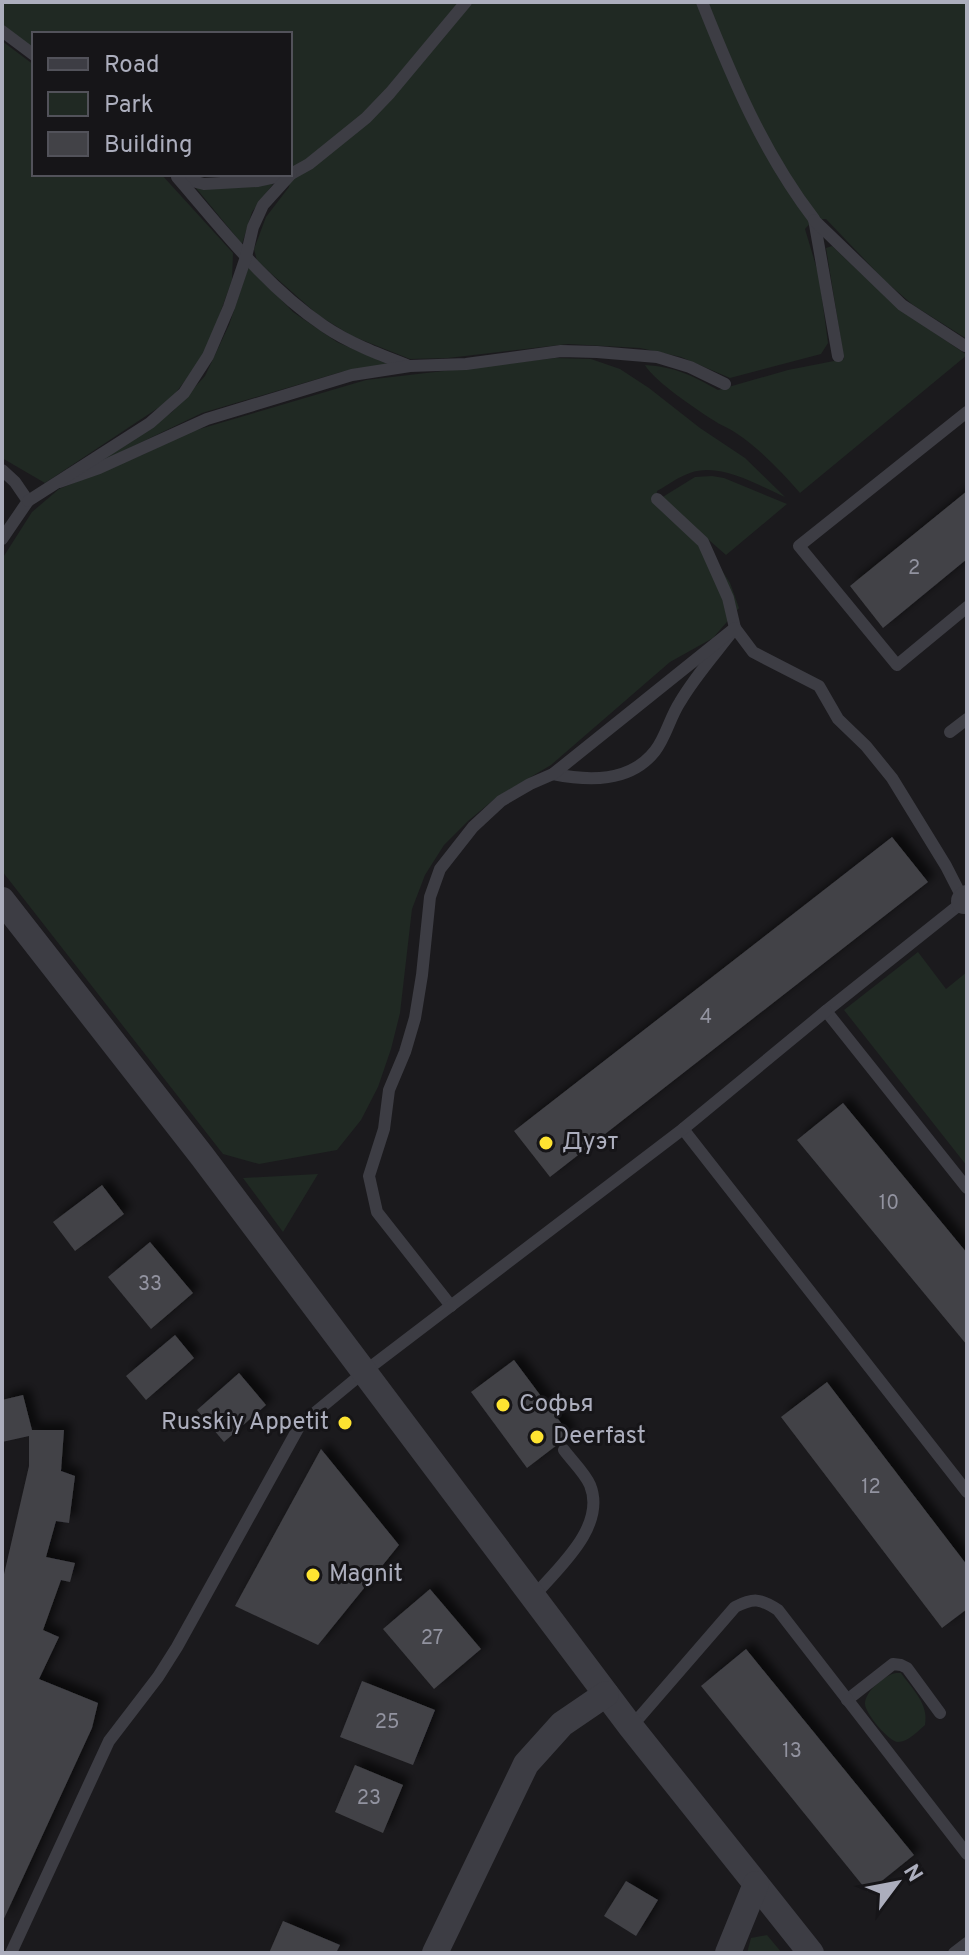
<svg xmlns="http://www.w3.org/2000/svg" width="969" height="1955" viewBox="0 0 969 1955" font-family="Overpass,sans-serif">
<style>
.green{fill:#202923}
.building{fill:#424247;filter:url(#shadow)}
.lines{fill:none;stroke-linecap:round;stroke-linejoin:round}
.lane{stroke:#3d3d44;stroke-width:12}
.street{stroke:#3d3d44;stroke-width:26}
.poi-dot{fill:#fee431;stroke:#161518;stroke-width:3}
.labels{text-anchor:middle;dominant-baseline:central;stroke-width:6;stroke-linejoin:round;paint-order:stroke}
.number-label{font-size:20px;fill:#9293a0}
.poi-label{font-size:24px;fill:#acaebd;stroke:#161518;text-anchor:start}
</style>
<defs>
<filter id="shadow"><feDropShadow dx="7" dy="-7" stdDeviation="4" flood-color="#0009"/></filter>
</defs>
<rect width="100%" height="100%" fill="#1b1a1d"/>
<g class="green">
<polygon points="2,2 967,2 967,339 913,305 885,281 826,219 814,219 805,229 819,276 828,343 821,354 730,378 681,357 640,348 568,344 448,358 410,359 352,336 318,315 257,261 254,249 266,217 289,187 291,175 290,34 34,34 34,50 2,25"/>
<polygon points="2,41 34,65 34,174 161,174 233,253 232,280 205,355 170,400 45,483 2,458"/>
<polygon points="273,184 252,212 242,244 196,188 235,188"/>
<path d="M832,246L898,308L967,355L800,493C781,471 760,449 736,433C729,428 720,425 713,420C696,409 654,381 645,365C676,367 691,375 718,390L788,370L844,359L826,248Z"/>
<polygon points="249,266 293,312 337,342 390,365 341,372 202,413 94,465 172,412 205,376 229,325"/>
<path d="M555,358L591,359L620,369L649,388L700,428L745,458L785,497C757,485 721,462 690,473C678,477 668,485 657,491L656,505L716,561L730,583L739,608L713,638L670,662L551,765L497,797L468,821L444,845L425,875L412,909L400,1013L391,1049L378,1087L361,1120L337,1150L259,1164L223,1154L2,871V559L32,512L59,489L144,454L186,433L366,380Z"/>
<polygon points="712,476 724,478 787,504 726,555 661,498 695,477"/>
<polygon points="918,952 946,989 967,972 967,1166 844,1010"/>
<polygon points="318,1174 283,1232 243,1178"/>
<path d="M896,1673H901C913,1690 929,1704 925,1725C918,1731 908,1742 898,1742C889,1742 865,1713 865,1704C865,1691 885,1675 896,1673Z"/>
<polygon points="767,1935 782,1953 747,1953 751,1938"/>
</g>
<g class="building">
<polygon points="967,491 967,559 883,628 850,586"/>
<polygon points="892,837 928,882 550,1177 514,1131"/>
<polygon points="843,1103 967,1253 967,1345 797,1140"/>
<polygon points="102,1185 124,1214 75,1251 53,1222"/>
<polygon points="150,1242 193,1293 151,1329 108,1277"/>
<polygon points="175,1335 194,1358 146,1400 126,1376"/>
<polygon points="514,1360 570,1435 527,1468 471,1392"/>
<polygon points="239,1373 266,1405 224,1442 197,1410"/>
<polygon points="827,1382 967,1565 967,1609 942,1628 781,1417"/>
<polygon points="23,1395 32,1430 64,1430 61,1471 75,1476 69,1523 56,1521 46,1557 75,1563 70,1582 61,1580 43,1630 59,1637 39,1679 98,1703 92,1728 2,1923 2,1583 29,1466 29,1436 2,1442 2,1400"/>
<polygon points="321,1449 399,1545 318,1645 235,1606"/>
<polygon points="430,1589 481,1649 434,1689 383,1629"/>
<polygon points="746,1649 914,1855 868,1892 701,1686"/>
<polygon points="362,1681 435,1710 413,1765 340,1737"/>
<polygon points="355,1765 403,1785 383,1833 335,1812"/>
<polygon points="626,1881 658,1900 636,1936 604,1916"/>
<polygon points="283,1921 340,1945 336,1953 269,1953"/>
</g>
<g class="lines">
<g class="lane">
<path d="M702,2C733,80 763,152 814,219L838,356"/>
<polyline points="2,31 34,55"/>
<polyline points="177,174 188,180 204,184 258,181 291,174 309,164 366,118 390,93 466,2"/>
<path d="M177,177C222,229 266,287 324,326C349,343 378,354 407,365"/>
<polyline points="814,220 902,305 965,346"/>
<polyline points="967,412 799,546 897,665 967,607"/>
<polyline points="2,470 15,482 28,501 2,539"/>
<polyline points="59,482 99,468 207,419 352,375 410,366 466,364 561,351 597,352 657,357 690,367 725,384"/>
<polyline points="28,501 150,423 184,393 208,356 229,307 246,257 253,227 263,205 291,174"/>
<polyline points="950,732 967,719"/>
<path d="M553,774C588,781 630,783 655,751C666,737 670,717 680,702C695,676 717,652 735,628L728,598L703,542L657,499"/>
<polyline points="964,901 826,1011 967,1188"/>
<polyline points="683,1129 967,1492"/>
<polyline points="451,1306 377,1212 369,1176 384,1129 389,1090 405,1052 415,1018 422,975 430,897 440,869 473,827 501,801 530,784 553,774 735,628 753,652 819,686 838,719 866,746 892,778 946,866 965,903"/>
<path d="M533,1597C557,1569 607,1527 590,1485C585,1473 572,1461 564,1450"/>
<polyline points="847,1700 893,1664 901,1665 907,1668 940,1713"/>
<path d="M631,1727L735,1607C753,1598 760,1598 778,1610L967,1854"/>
<polyline points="11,1953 109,1741 158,1677 177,1647 300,1425 364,1372 683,1129 826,1011"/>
<polyline points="954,1953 967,1943"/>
</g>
<g class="street">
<polyline points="2,900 202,1156 631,1727 811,1953"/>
<polyline points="964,901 967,898"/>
<polyline points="435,1953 526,1764 562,1724 606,1694"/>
<polyline points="728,1953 756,1884"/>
</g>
</g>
<g class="poi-dot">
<circle cx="546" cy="1143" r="8"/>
<circle cx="503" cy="1405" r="8"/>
<circle cx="345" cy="1423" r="8"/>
<circle cx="537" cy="1437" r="8"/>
<circle cx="313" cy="1575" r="8"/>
</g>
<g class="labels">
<g class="number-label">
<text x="914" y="569">2</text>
<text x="706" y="1018">4</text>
<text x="889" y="1204">10</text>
<text x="150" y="1285">33</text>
<text x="871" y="1488">12</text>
<text x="432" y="1639">27</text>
<text x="387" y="1723">25</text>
<text x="792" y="1752">13</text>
<text x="369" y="1799">23</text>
</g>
<g class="poi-label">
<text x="562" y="1143">Дуэт</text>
<text x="519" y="1405">Софья</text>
<text x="329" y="1423" text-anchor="end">Russkiy Appetit</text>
<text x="553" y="1437">Deerfast</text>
<text x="329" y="1575">Magnit</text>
</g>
</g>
<rect width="969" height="1955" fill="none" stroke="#acaebd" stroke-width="8"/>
<rect x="32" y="32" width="260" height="144" fill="#161518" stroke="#52525a" stroke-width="2"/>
<rect x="48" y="58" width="40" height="12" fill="#3d3d44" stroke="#52525a" stroke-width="2"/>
<text x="104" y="72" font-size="24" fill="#acaebd">Road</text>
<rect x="48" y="92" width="40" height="24" fill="#202923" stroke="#52525a" stroke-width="2"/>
<text x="104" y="112" font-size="24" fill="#acaebd">Park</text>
<rect x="48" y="132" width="40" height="24" fill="#424247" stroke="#52525a" stroke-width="2"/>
<text x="104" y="152" font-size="24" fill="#acaebd">Building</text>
<g transform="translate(897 1883) rotate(58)" stroke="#161518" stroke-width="6" paint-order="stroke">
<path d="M0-6L14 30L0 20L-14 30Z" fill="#acaebd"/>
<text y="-12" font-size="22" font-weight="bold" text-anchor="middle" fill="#acaebd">N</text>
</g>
</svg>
